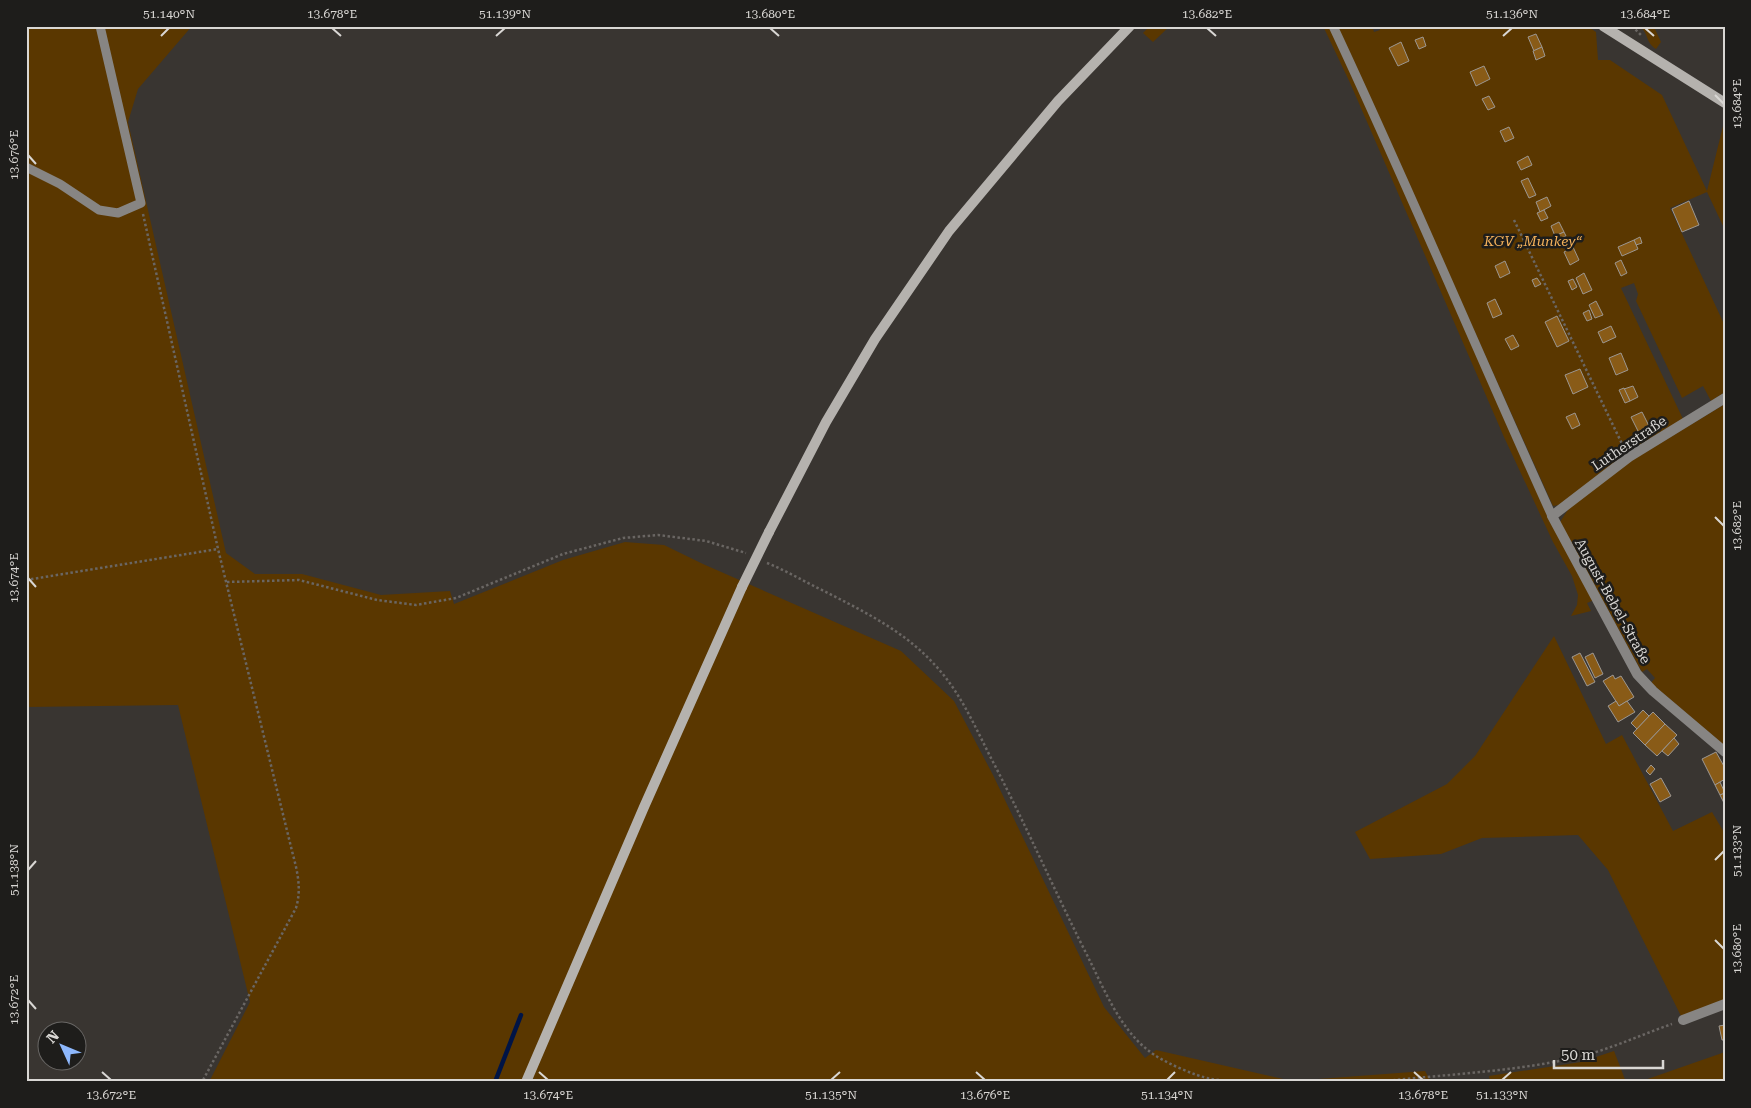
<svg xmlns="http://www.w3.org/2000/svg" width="1751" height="1108" viewBox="0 0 1751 1108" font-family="'Roboto Serif',serif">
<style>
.green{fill:#5a3700}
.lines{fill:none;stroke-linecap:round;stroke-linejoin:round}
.stream{stroke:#001446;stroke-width:4.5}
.building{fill:#895b17;stroke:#9c9792}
.path{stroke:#6a6663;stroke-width:2.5;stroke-dasharray:2.5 2.5;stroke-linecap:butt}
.service{stroke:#878583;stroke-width:9}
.minor{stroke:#878583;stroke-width:10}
.secondary{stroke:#b5b2ae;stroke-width:10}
.secondary-bridge{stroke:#b5b2ae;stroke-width:10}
.ticks{fill:none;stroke:#d9d7d4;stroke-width:2}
.labels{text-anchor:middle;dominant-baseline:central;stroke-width:5;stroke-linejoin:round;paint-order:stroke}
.park-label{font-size:14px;font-style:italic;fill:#f5b25b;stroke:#1e1d1b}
.street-label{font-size:14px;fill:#d9d7d4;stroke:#1e1d1b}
.neatline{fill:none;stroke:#d9d7d4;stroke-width:2}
.ticks-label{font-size:12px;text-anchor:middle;fill:#d9d7d4}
</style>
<rect width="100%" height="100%" fill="#393531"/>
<g class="green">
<polygon points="26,26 192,26 138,89 128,122 226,553 255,574 302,574 381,595 450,591 454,604 563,560 625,542 664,545 703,564 901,651 954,701 993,775 1104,1007 1145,1058 1156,1050 1292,1081 1425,1071 1431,1082 209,1082 250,1002 178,705 26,707"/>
<polygon points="1150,26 1170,26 1153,42 1143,33"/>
<polygon points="1323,26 1329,26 1594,600 1587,603 1591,611 1571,616 1577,605 1578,595 1572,576 1553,542 1504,437 1351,85"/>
<polygon points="1337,26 1372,26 1374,32 1380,30 1378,26 1587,26 1596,32 1598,60 1610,60 1662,95 1707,191 1725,118 1725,230 1707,192 1670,208 1725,326 1725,392 1711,401 1703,386 1682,398 1636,301 1638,294 1634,283 1621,288 1683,419 1634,448 1559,505 1553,506"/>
<path d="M1639,26L1654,27L1661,42L1656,49C1645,42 1649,33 1639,26Z"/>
<polygon points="1725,404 1725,746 1651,683 1655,678 1647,669 1642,672 1560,522 1571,505 1631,461"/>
<polygon points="1554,636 1606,744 1622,735 1673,831 1712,812 1725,834 1725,1004 1683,1020 1608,870 1578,835 1482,838 1441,854 1370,859 1355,832 1447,784 1475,756"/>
<polygon points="1614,1051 1626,1082 1490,1082 1489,1076 1581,1062"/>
<polygon points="1725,1052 1725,1082 1639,1082"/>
</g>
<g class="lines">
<polyline class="stream" points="495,1082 521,1015"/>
</g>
<g class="building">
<polygon points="1536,34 1542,47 1534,51 1528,37"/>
<polygon points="1423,37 1426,46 1419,49 1415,40"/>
<polygon points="1401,42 1409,61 1398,66 1389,48"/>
<polygon points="1542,47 1545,56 1536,60 1533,51"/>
<polygon points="1484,66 1490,79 1476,86 1470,72"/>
<polygon points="1489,96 1495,107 1488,110 1482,99"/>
<polygon points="1509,127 1514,138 1505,142 1500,131"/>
<polygon points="1528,156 1532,165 1521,170 1517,162"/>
<polygon points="1528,178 1536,195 1529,198 1521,181"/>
<polygon points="1547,197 1551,206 1540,212 1536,202"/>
<polygon points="1689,201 1699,225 1682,232 1672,209"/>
<polygon points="1544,210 1548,218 1541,221 1537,213"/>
<polygon points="1559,222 1564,232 1555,236 1551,226"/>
<polygon points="1564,232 1566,236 1558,240 1555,236"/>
<polygon points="1640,237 1642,243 1636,245 1634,240"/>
<polygon points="1634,240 1638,249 1622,256 1618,247"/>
<polygon points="1573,247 1579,260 1570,265 1564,252"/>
<polygon points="1621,260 1627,273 1621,276 1615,263"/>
<polygon points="1505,261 1510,273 1500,278 1495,266"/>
<polygon points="1584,273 1592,290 1583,294 1576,278"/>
<polygon points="1537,278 1541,284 1535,287 1532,280"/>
<polygon points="1573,279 1577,287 1572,290 1568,281"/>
<polygon points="1495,299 1502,314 1493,318 1487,303"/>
<polygon points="1596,301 1603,315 1595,318 1589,305"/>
<polygon points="1589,310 1592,319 1587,321 1583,313"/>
<polygon points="1557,316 1569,341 1557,347 1545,322"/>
<polygon points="1611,326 1616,337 1603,343 1598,332"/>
<polygon points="1513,335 1519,346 1511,350 1505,339"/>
<polygon points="1621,353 1628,370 1616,375 1609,358"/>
<polygon points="1580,369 1588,387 1573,394 1565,375"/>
<polygon points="1633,386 1638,397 1630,401 1624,389"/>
<polygon points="1624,388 1630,401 1625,403 1619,390"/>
<polygon points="1642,412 1650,428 1639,433 1631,417"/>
<polygon points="1575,413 1580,425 1572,429 1566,417"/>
<polygon points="1580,653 1595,682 1587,686 1572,657"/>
<polygon points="1593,653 1603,674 1595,678 1585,657"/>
<polygon points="1613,675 1615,679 1621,676 1634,697 1619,706 1603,681"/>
<polygon points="1616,701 1619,706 1627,701 1635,712 1618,722 1608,706"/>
<polygon points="1643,710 1649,716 1637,729 1631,723"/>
<polygon points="1653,712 1665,724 1645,745 1633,733"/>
<polygon points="1665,724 1677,735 1657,756 1645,745"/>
<polygon points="1674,738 1679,744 1668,756 1662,751"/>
<polygon points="1716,752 1725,768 1725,779 1715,785 1702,759"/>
<polygon points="1651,765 1655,769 1650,775 1646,771"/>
<polygon points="1661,778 1671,796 1660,802 1650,784"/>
<polygon points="1720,782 1725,793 1720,795 1715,785"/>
<polygon points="1725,793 1725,805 1720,795"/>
<polygon points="1725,1025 1725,1040 1722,1040 1719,1026"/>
</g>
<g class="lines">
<g class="path">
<polyline points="1632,26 1641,35"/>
<path d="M143,214L218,549L292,851C297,870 302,888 296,908L202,1082"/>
<polyline points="1514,220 1624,448"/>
<path d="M767,563C787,571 805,582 824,591C863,611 904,631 934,664C960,691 975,727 992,760C1026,825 1055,892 1088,957C1104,989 1120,1029 1149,1051C1161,1061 1195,1076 1211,1079C1222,1081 1233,1080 1244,1082"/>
<polyline points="26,580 218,549"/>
<polyline points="227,582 299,580 377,600 416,605 456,598 563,554 623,538 658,535 706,541 746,553"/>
<path d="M1378,1082C1446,1074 1516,1072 1582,1056C1613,1048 1643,1034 1672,1024"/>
</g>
<g class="service">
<path d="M1333,26C1409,188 1478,353 1552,516"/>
<polyline points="26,167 60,184 99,210 118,213 141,203 100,26"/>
</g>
<g class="minor">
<polyline points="1725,398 1629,457 1552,516 1637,674 1653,691 1725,752"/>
<polyline points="1683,1020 1725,1004"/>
</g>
<g class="secondary">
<polyline points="1603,26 1725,103"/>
<polyline points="769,532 826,422 875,339 949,231 1058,101 1130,26"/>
<polyline points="526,1082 644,807 742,587"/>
</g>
<polyline class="secondary-bridge" points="742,587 769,532"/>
</g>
<path class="ticks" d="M332,28L341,36M770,28L779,36M1207,28L1216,36M1645,28L1654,36M161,36L169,28M496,36L505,28M1503,36L1512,28M1715,95L1724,104M28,155L36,164M1715,517L1724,526M28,578L36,587M1715,860L1724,851M28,870L36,861M1715,940L1724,949M28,1000L36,1009M102,1072L111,1080M539,1072L548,1080M976,1072L985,1080M1414,1072L1423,1080M831,1080L840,1072M1167,1080L1175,1072M1502,1080L1511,1072"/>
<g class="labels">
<g class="park-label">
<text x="1533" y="241">KGV „Munkey“</text>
</g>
<g class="street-label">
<text transform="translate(1629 443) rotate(-34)">Lutherstraße</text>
<text transform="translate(1613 601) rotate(61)">August-Bebel-Straße</text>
</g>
</g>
<rect width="1751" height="1108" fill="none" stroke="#1e1d1b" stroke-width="55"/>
<g transform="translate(62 1046) rotate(314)"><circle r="24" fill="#1e1d1b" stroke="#696765"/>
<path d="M0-4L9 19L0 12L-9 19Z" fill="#8eb8fd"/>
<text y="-8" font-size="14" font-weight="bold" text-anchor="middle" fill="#d9d7d4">N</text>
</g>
<path d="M1554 1060v8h109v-8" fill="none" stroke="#d9d7d4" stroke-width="2.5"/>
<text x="1561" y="1060" font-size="15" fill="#d9d7d4" stroke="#1e1d1b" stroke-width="4" paint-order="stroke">50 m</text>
<rect x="28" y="28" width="1696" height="1052" class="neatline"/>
<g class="ticks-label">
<text x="169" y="18">51.140°N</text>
<text x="332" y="18">13.678°E</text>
<text x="505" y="18">51.139°N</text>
<text x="770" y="18">13.680°E</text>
<text x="1207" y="18">13.682°E</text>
<text x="1512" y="18">51.136°N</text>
<text x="1645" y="18">13.684°E</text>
<text transform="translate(1737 104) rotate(-90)" y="4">13.684°E</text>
<text transform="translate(14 155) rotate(-90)" y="4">13.676°E</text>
<text transform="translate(1737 526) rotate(-90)" y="4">13.682°E</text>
<text transform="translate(14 578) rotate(-90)" y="4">13.674°E</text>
<text transform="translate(1737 851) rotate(-90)" y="4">51.133°N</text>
<text transform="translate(14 870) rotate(-90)" y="4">51.138°N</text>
<text transform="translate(1737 949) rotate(-90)" y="4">13.680°E</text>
<text transform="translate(14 1000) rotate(-90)" y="4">13.672°E</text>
<text x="111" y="1099">13.672°E</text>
<text x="548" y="1099">13.674°E</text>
<text x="831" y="1099">51.135°N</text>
<text x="985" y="1099">13.676°E</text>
<text x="1167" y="1099">51.134°N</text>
<text x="1423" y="1099">13.678°E</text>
<text x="1502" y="1099">51.133°N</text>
</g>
</svg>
